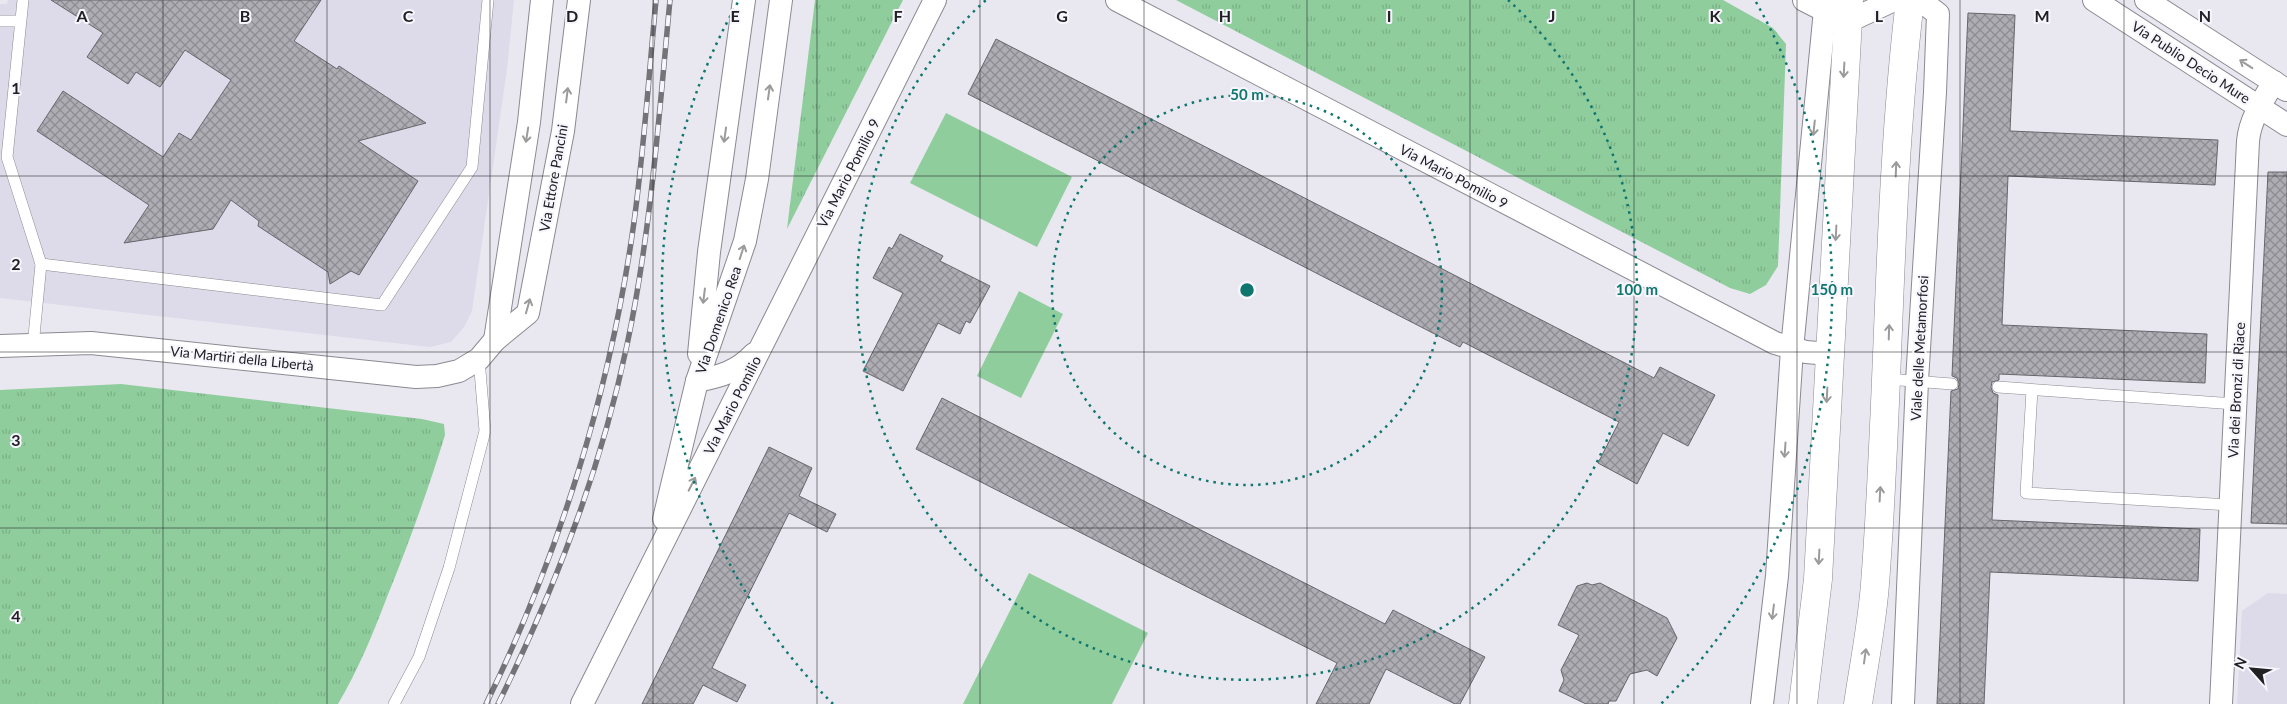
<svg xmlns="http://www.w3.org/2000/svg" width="2287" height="704" viewBox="0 0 2287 704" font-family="Lato,sans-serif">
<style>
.built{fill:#dddae9}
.grass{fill:url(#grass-tufts)}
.park{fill:#8fcd9d}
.building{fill:url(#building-cross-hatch);stroke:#66656c}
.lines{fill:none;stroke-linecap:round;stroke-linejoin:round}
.lane-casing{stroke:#8b8991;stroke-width:12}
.street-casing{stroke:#8b8991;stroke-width:24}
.secondary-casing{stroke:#8b8991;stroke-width:29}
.lane{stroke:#fff;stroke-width:11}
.street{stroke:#fff;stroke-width:22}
.secondary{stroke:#fff;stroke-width:28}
.rail-casing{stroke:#747378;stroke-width:5.5}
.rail{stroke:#f7f5fd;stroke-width:4;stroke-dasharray:11;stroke-linecap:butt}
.oneway{stroke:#9b9b9c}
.grid{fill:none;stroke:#212023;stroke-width:1;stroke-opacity:0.55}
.ring{fill:none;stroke:#0f766e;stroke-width:2.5;stroke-dasharray:2.5 5}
.labels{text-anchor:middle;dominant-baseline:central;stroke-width:4;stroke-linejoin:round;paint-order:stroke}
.street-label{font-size:14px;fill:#212023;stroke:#f7f5fd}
.grid-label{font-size:16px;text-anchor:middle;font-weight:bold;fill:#212023;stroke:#f7f5fd;stroke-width:4;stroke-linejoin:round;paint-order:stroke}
.centre{fill:#0f766e;stroke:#f7f5fd;stroke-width:2.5}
.ring-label{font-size:15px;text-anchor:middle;font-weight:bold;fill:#0f766e;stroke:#f7f5fd;stroke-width:4;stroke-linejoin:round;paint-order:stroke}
</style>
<defs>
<pattern id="grass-tufts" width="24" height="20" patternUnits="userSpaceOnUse" patternTransform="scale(1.25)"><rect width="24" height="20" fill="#8fcd9d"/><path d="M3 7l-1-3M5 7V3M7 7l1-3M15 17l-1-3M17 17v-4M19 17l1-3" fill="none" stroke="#7bb087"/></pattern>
<pattern id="building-cross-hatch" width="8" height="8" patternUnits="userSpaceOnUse" patternTransform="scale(1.25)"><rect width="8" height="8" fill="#aeadb4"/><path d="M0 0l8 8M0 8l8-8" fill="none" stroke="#8d8c92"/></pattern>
</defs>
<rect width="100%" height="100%" fill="#e9e8f0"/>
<g class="built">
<polygon points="8,0 514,0 507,69 472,311 464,327 451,342 430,347 0,298 0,4 7,4"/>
<polygon points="2268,593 2287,594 2287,704 2237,704 2242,611"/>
</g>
<g class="grass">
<polygon points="815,0 903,0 787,229"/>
<polygon points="1176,0 1723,0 1773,28 1786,44 1778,266 1766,285 1750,294 1730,288"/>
<path d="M121,384L422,419L444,424L445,435C428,490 409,543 387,597C373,634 358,670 338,704H0V390Z"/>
</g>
<g class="park">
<polygon points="946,113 1072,177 1037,247 910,183"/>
<polygon points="1019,291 1063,314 1021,398 977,376"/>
<polygon points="1029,573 1148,633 1112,704 963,704"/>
</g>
<g class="building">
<polygon points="51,0 321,0 294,41 337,69 339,66 426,123 358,141 418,181 359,275 351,271 330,284 328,272 258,226 259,221 231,200 213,229 124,243 149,205 37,131 63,91 163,157 179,133 191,140 231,80 185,50 160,87 136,72 128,84 87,57 103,33"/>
<polygon points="1968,13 2015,15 2010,131 2218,140 2215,185 2008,176 2002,325 2207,334 2205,383 1999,374 1999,380 1992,382 1991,387 1993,393 1998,395 1992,520 2200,529 2198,581 1990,572 1984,704 1937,704 1951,391 1958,389 1959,384 1957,378 1952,376"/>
<polygon points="996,39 1654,378 1660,367 1715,395 1688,446 1663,433 1637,484 1598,463 1619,422 1463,342 1460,347 968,94"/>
<polygon points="2268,172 2287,172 2287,524 2251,523"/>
<polygon points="900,234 943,256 940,261 990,286 970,323 966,321 960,334 938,323 903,391 863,371 903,293 873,278 889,247 892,249"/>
<polygon points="942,398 1385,624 1393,610 1485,657 1460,704 1455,704 1386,669 1369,704 1316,704 1337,663 916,449"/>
<polygon points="769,447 812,468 799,496 836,514 827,532 789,513 712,668 746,685 737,702 703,685 693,704 642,704"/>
<polygon points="1587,583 1592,585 1600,583 1667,618 1677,638 1657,676 1647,670 1630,674 1616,701 1609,701 1608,704 1586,704 1559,691 1564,680 1561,670 1579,635 1558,625 1577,586"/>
</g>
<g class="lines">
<g class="lane-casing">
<g id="lane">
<polyline points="23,0 7,157 41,264 33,346"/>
<polyline points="0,21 20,21"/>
<polyline points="41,264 382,305 472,167 488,0"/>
<polyline points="1887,379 1952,384"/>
<polyline points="1998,387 2235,404"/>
<polyline points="2032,390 2026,493 2230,505"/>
<polyline points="394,704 419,657 449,568 485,431 479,359"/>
</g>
</g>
<g class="street-casing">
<g id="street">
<polyline points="1117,0 1775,343 1806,352 1830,354"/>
<polyline points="1804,0 1847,22 1894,0"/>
<polyline points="2094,0 2287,125"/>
<polyline points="2146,0 2286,90"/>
<polyline points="495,340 529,122 542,0"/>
<polyline points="0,346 91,343 416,377 437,376 459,371 479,359 495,340 528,313 563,131 579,0"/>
<polyline points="699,354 709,252 744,0"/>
<path d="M697,381C721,376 737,372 754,354"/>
<polyline points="664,519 697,381 745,241 757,179 781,0"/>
<polyline points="582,704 935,0"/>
<polyline points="1762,704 1777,576 1792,349 1825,10 1829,0"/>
<polyline points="1903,704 1917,381 1935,92 1938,14 1920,0"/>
<path d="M2221,704L2248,141C2250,119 2263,100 2274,82"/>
</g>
</g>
<g class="secondary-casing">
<g id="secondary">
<polyline points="1803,704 1818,579 1849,0"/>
<path d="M1858,704C1864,664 1872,624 1875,584C1890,390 1887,194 1910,0"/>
</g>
</g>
<use href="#lane" class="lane"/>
<use href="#street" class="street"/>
<use href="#secondary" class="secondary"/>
<g class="rail-casing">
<g id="rail">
<path d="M486,704C560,553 611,388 634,222C644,148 649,74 656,0"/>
<path d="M498,704C554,591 601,469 627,345C651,232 659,115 670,0"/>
</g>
</g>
<use href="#rail" class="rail"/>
</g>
<defs><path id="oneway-shaft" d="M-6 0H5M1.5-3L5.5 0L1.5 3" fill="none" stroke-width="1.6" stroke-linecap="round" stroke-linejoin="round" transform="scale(1.25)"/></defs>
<g class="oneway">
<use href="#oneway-shaft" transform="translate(2246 64) rotate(-147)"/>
<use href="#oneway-shaft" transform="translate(1844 70) rotate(93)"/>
<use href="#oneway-shaft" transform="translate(769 92) rotate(-82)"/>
<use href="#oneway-shaft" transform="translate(567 95) rotate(-83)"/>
<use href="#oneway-shaft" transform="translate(1814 128) rotate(96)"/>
<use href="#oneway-shaft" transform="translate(527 135) rotate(99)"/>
<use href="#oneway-shaft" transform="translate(725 135) rotate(98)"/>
<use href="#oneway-shaft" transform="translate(1896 169) rotate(-88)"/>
<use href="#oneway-shaft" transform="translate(1836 233) rotate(93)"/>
<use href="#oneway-shaft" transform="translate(742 252) rotate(-72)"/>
<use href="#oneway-shaft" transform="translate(704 296) rotate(97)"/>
<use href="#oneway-shaft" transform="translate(528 306) rotate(-74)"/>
<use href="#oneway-shaft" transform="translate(1889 332) rotate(-88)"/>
<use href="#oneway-shaft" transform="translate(1827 395) rotate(93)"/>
<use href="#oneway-shaft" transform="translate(1785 450) rotate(94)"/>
<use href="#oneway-shaft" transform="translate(692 484) rotate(-63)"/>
<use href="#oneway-shaft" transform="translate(1880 494) rotate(-87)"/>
<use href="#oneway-shaft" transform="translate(1819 557) rotate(93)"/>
<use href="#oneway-shaft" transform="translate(1773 612) rotate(97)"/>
<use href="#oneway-shaft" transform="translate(1865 656) rotate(-82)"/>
</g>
<path class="grid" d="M163,0V704M327,0V704M490,0V704M653,0V704M817,0V704M980,0V704M1144,0V704M1307,0V704M1470,0V704M1634,0V704M1797,0V704M1960,0V704M2124,0V704M0,176H2287M0,352H2287M0,528H2287"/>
<g class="ring">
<circle cx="1247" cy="290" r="195"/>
<path d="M1508 0A390 390 0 1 1 986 0"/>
<path d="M833 704A585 585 0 0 1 738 2M1756 2A585 585 0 0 1 1661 704"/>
</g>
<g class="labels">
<g class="street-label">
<text transform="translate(2191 62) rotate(33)">Via Publio Decio Mure</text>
<text transform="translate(848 173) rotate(-63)">Via Mario Pomilio 9</text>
<text transform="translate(1454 176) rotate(28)">Via Mario Pomilio 9</text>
<text transform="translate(553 178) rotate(-80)">Via Ettore Pancini</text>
<text transform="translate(718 320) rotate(-71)">Via Domenico Rea</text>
<text transform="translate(1919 348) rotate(-87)">Viale delle Metamorfosi</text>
<text transform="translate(242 358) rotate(6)">Via Martiri della Libertà</text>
<text transform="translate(2236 390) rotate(-87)">Via dei Bronzi di Riace</text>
<text transform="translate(732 405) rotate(-63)">Via Mario Pomilio</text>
</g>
</g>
<g class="grid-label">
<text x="82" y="22">A</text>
<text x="245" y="22">B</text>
<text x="408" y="22">C</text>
<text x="572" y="22">D</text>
<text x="735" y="22">E</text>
<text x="898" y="22">F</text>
<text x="1062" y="22">G</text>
<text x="1225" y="22">H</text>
<text x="1389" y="22">I</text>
<text x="1552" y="22">J</text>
<text x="1715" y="22">K</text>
<text x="1879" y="22">L</text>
<text x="2042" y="22">M</text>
<text x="2205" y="22">N</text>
<text x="16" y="94">1</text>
<text x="16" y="270">2</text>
<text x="16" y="446">3</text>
<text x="16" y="622">4</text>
</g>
<circle cx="1247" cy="290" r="8" class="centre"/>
<g class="ring-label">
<text x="1247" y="100">50 m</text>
<text x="1637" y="295">100 m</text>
<text x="1832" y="295">150 m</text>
</g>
<g transform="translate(2252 669) rotate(297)" stroke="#f7f5fd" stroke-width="4" paint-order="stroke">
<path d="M0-4L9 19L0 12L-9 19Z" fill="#212023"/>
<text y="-8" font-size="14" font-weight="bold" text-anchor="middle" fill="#212023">N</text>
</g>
</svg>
